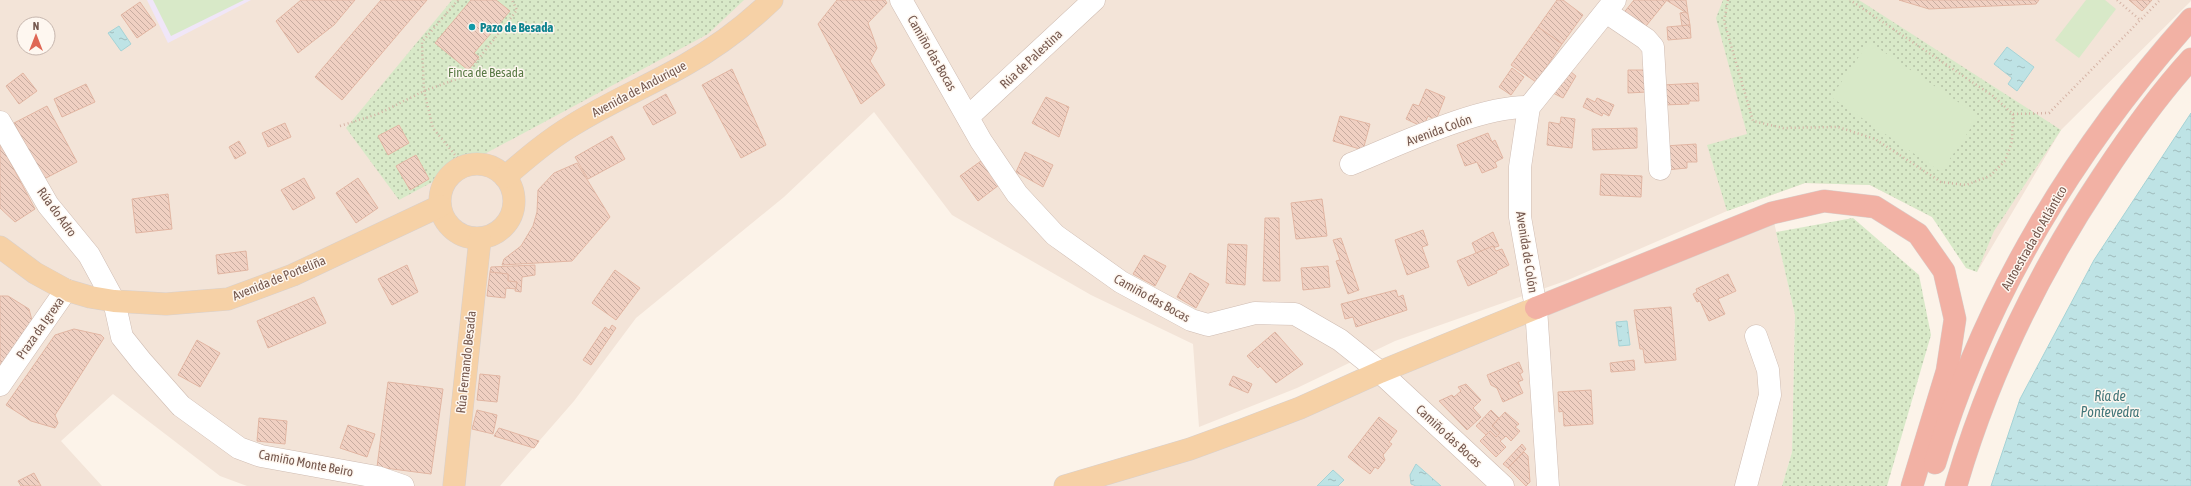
<svg xmlns="http://www.w3.org/2000/svg" width="2191" height="486" viewBox="0 0 2191 486" font-family="'Asap Condensed',sans-serif">
<style>
.residential{fill:#f3e4d8;fill-rule:evenodd}
.education{fill:#f0e6f8}
.green{fill:url(#green-dots)}
.pitch{fill:#d8e9c8}
.water{fill:url(#water-ripples);stroke:#a5d3d6}
.building{fill:url(#building-back-hatch);stroke:#e2b6a3}
.lines{fill:none;stroke-linecap:round;stroke-linejoin:round}
.minor-casing{stroke:#cfbcb2;stroke-width:23}
.major-casing{stroke:#d8d0cd;stroke-width:23}
.highway-casing{stroke:#d8d0cd;stroke-width:23}
.path{stroke:#d5b3a5;stroke-width:2.5;stroke-dasharray:1 3;stroke-linecap:butt}
.minor{stroke:#fff;stroke-width:22}
.major{stroke:#f6d1a6;stroke-width:22}
.highway{stroke:#f2b1a4;stroke-width:22}
.culture-dot{fill:#0f9aa8;stroke:#fef7f0;stroke-width:1.5}
.labels{text-anchor:middle;dominant-baseline:central;stroke-width:3;stroke-linejoin:round;paint-order:stroke}
.culture-label{font-size:13px;font-weight:bold;fill:#0d838f;stroke:#fef7f0;text-anchor:start}
.street-label{font-size:13px;fill:#75584e;stroke:#fef7f0}
.park-label{font-size:13px;fill:#5a7a46;stroke:#fef7f0}
.water-label{font-size:14px;font-style:italic;fill:#427679;stroke:#fef7f0}
</style>
<defs>
<pattern id="green-dots" width="8" height="8" patternUnits="userSpaceOnUse"><rect width="8" height="8" fill="#d8e9c8"/><path d="M2 2h.1M6 6h.1" fill="none" stroke="#b4c0a5" stroke-width="1.8" stroke-linecap="round"/></pattern>
<pattern id="water-ripples" width="26" height="14" patternUnits="userSpaceOnUse"><rect width="26" height="14" fill="#bee3e5"/><path d="M2 4q2-2 4 0t4 0M15 11q2-2 4 0t4 0" fill="none" stroke="#9fbbbc"/></pattern>
<pattern id="building-back-hatch" width="6" height="6" patternUnits="userSpaceOnUse"><rect width="6" height="6" fill="#f0d0c2"/><path d="M-1 5l2 2M0 0l6 6M5-1l2 2" fill="none" stroke="#c7aca0"/></pattern>
</defs>
<rect width="100%" height="100%" fill="#fcf3e9"/>
<g class="residential">
<path d="M0,0H2191V1L2061,130L1977,272L1932,217L1870,185L1805,183L1727,211L1568,280L1395,341L1297,388L1199,427L1193,344L1091,295L952,215L874,112L784,197L636,318L574,401L500,486H247L220,476L113,394L61,441L102,486H0ZM24,24H48V48H24Z"/>
<polygon points="1772,213 1795,315 1792,452 1782,486 1062,486 1242,430"/>
</g>
<polygon class="education" points="147,0 251,0 168,43"/>
<g class="green">
<polygon points="452,0 744,0 708,34 399,200 346,128"/>
<polygon points="1723,0 1859,0 2061,130 1994,231 1977,272 1966,268 1932,217 1870,185 1805,183 1727,211 1707,145 1747,134 1716,18"/>
<polygon points="1853,218 1919,275 1931,335 1887,486 1782,486 1792,452 1795,315 1776,232"/>
</g>
<g class="pitch">
<polygon points="153,0 244,0 171,36"/>
<polygon points="2086,0 2105,0 2116,9 2079,58 2055,40"/>
<polygon points="1869,42 1979,116 1941,172 1831,97"/>
</g>
<g class="water">
<polygon points="119,26 131,44 121,51 108,33"/>
<polygon points="2007,47 2034,67 2017,91 2008,84 2012,78 1994,64"/>
<polygon points="2191,113 2191,486 1991,486 2020,399 2094,260"/>
<polygon points="1627,321 1630,345 1619,346 1616,322"/>
<polygon points="1416,464 1441,486 1416,486 1411,484 1410,475"/>
<polygon points="1333,470 1344,480 1338,486 1317,486"/>
</g>
<g class="building">
<polygon points="301,0 355,0 334,25 298,53 276,21"/>
<polygon points="381,0 427,0 342,100 315,77"/>
<polygon points="471,0 496,0 510,11 474,53 479,57 468,70 435,43"/>
<polygon points="837,0 885,0 887,3 868,23 877,48 870,61 885,85 861,104 818,24"/>
<polygon points="1557,0 1563,0 1583,15 1562,44 1538,27"/>
<polygon points="1634,0 1667,0 1642,31 1622,15"/>
<polygon points="1666,0 1686,0 1688,14 1685,12"/>
<polygon points="1899,0 2039,0 2036,4 1929,9"/>
<polygon points="2129,0 2152,0 2142,11"/>
<polygon points="140,2 156,25 137,38 121,15"/>
<polygon points="1685,12 1688,14 1690,25 1682,26 1680,13"/>
<polygon points="1690,25 1691,38 1668,40 1667,27"/>
<polygon points="1538,27 1562,44 1536,82 1511,65"/>
<polygon points="1512,68 1524,77 1511,95 1499,87"/>
<polygon points="1566,68 1576,76 1563,98 1547,90"/>
<polygon points="732,69 766,145 741,158 702,85"/>
<polygon points="1628,70 1646,70 1647,92 1628,93"/>
<polygon points="23,73 37,91 19,104 6,86"/>
<polygon points="1698,83 1699,101 1689,101 1689,104 1664,105 1663,85"/>
<polygon points="86,84 95,102 62,117 54,99"/>
<polygon points="1426,89 1445,97 1436,120 1428,116 1423,127 1406,119 1413,104 1419,106"/>
<polygon points="666,94 676,113 653,125 643,107"/>
<polygon points="1046,97 1069,107 1059,137 1032,123"/>
<polygon points="1587,98 1595,102 1597,98 1614,105 1609,116 1603,113 1602,116 1583,107"/>
<polygon points="47,106 77,162 44,179 14,123"/>
<polygon points="1340,116 1370,124 1363,150 1333,141"/>
<polygon points="1561,117 1575,119 1572,148 1547,145 1549,122 1560,124"/>
<polygon points="285,123 291,137 268,147 262,133"/>
<polygon points="399,125 409,143 388,155 378,136"/>
<polygon points="1637,128 1637,148 1593,150 1592,129"/>
<polygon points="1488,133 1492,142 1495,140 1503,158 1495,162 1497,167 1482,173 1477,162 1465,166 1457,145"/>
<polygon points="612,136 625,159 588,179 575,157"/>
<polygon points="239,141 246,153 235,159 229,147"/>
<polygon points="0,143 35,209 15,222 0,208"/>
<polygon points="1696,144 1697,162 1687,162 1687,168 1666,170 1664,146"/>
<polygon points="1025,152 1053,165 1043,187 1016,172"/>
<polygon points="416,155 429,179 410,190 396,166"/>
<polygon points="981,161 999,185 978,201 960,176"/>
<polygon points="577,163 610,217 572,261 502,265 504,259 521,246 533,226 537,212 538,190 554,173"/>
<polygon points="1601,174 1642,176 1641,197 1600,195"/>
<polygon points="304,178 315,198 293,210 281,190"/>
<polygon points="358,178 378,208 356,223 336,193"/>
<polygon points="168,194 172,229 136,233 132,199"/>
<polygon points="1322,199 1327,236 1296,239 1291,203"/>
<polygon points="1265,218 1279,218 1280,281 1263,281"/>
<polygon points="1423,230 1428,245 1422,247 1429,267 1407,275 1395,240"/>
<polygon points="1493,232 1499,246 1476,253 1472,243"/>
<polygon points="1341,238 1359,290 1348,294 1336,261 1340,260 1333,240"/>
<polygon points="1228,244 1247,245 1245,285 1226,283"/>
<polygon points="1493,246 1496,251 1502,249 1509,265 1496,271 1497,273 1468,286 1457,261"/>
<polygon points="246,251 248,270 218,274 216,255"/>
<polygon points="1144,255 1166,266 1155,286 1133,274"/>
<polygon points="407,265 418,292 392,305 378,279"/>
<polygon points="535,265 535,275 522,277 521,292 515,291 517,282 508,281 508,274 490,272 491,267"/>
<polygon points="1328,266 1330,287 1303,290 1301,268"/>
<polygon points="615,270 640,288 616,320 592,303"/>
<polygon points="490,272 508,274 508,281 517,282 516,289 506,288 505,298 487,296"/>
<polygon points="1190,273 1209,284 1196,308 1177,297"/>
<polygon points="1728,274 1736,291 1718,299 1725,314 1709,321 1700,301 1697,302 1693,294 1697,292 1696,289"/>
<polygon points="1396,290 1398,297 1403,295 1407,310 1356,327 1353,317 1345,319 1341,304"/>
<polygon points="0,296 8,296 29,309 33,324 0,370"/>
<polygon points="314,297 326,323 268,348 257,321"/>
<polygon points="1671,307 1676,360 1645,363 1643,349 1640,349 1634,310"/>
<polygon points="612,325 616,328 591,365 583,360 605,327 609,330"/>
<polygon points="74,329 101,335 104,338 55,415 58,423 55,428 31,421 6,405 55,335"/>
<polygon points="1275,332 1303,364 1276,383 1260,366 1258,368 1247,356"/>
<polygon points="197,340 220,353 200,387 178,375"/>
<polygon points="1634,360 1635,370 1611,372 1610,363"/>
<polygon points="1519,362 1523,372 1520,374 1523,380 1518,382 1523,393 1503,402 1497,388 1491,385 1487,375"/>
<polygon points="480,374 500,376 497,402 477,400"/>
<polygon points="1233,376 1252,384 1248,393 1229,385"/>
<polygon points="388,382 443,389 431,474 377,467"/>
<polygon points="1466,384 1481,400 1473,408 1481,417 1467,430 1439,401 1452,395 1454,397 1461,391 1458,387"/>
<polygon points="1591,390 1593,424 1564,426 1563,411 1559,412 1558,392"/>
<polygon points="477,410 497,415 493,434 472,429"/>
<polygon points="1491,410 1499,418 1492,426 1500,433 1496,437 1490,431 1486,435 1476,426"/>
<polygon points="1505,412 1519,424 1515,427 1520,431 1511,441 1506,436 1500,441 1506,447 1496,457 1480,441 1490,431 1496,437 1500,433 1492,426"/>
<polygon points="1379,417 1397,431 1389,442 1392,444 1383,455 1385,460 1378,469 1375,467 1370,474 1348,457"/>
<polygon points="259,418 287,421 285,444 257,441"/>
<polygon points="348,425 375,434 367,457 340,448"/>
<polygon points="499,428 539,441 534,448 494,436"/>
<polygon points="1522,444 1526,449 1508,468 1503,464"/>
<polygon points="1524,452 1528,456 1530,482 1526,486 1508,468"/>
<polygon points="34,473 41,486 21,486 18,481"/>
</g>
<g class="lines">
<g class="minor-casing">
<g id="minor">
<polyline points="901,0 981,141 1017,194 1055,235 1121,282 1191,320 1208,325 1255,313 1295,314 1340,340 1380,372 1503,486"/>
<polyline points="1606,12 1646,39 1653,47 1660,169"/>
<polyline points="968,117 1094,0"/>
<polyline points="0,122 48,205 89,255 114,301 122,337 142,362 181,406 239,448 261,456 377,477 403,486"/>
<path d="M1351,164C1398,145 1481,105 1529,107"/>
<polyline points="0,385 66,290"/>
<polyline points="1548,486 1536,308 1520,217 1520,167 1529,107 1615,0"/>
<polyline points="1746,486 1770,395 1768,370 1756,336"/>
</g>
</g>
<g class="major-casing">
<g id="major">
<circle cx="477" cy="201" r="37"/>
<path d="M505,177C527,158 548,140 573,125C608,103 648,86 685,65C717,47 746,25 772,0"/>
<polyline points="0,247 35,273 66,290 90,297 114,301 166,304 228,299 293,275 440,206"/>
<polyline points="454,485 480,239"/>
<polyline points="1065,486 1190,449 1242,430 1300,408 1380,372 1536,308"/>
</g>
</g>
<g class="highway-casing">
<g id="highway">
<polyline points="1536,308 1772,213 1824,201 1875,207 1918,234 1944,271 1955,319 1947,371 1912,486"/>
<path d="M1935,463C1984,297 2076,147 2191,19"/>
<path d="M1956,486C1988,376 2038,273 2102,177C2129,136 2158,95 2191,59"/>
</g>
</g>
<g class="path">
<polyline points="458,0 422,42 424,91 433,128 464,166"/>
<polyline points="1728,0 1724,21 1753,121 1783,128 1838,127 1875,139 1941,182 1966,185 1990,176 2005,161 2012,142 2013,114 1993,96 1850,0"/>
<polyline points="2117,0 2140,20"/>
<polyline points="2013,114 2049,113 2160,0"/>
<polyline points="340,126 378,114 424,91 465,76 517,10 512,0"/>
</g>
<use href="#minor" class="minor"/>
<use href="#major" class="major"/>
<use href="#highway" class="highway"/>
</g>
<circle class="culture-dot" cx="472" cy="27" r="4"/>
<g class="labels">
<g class="culture-label">
<text x="480" y="27">Pazo de Besada</text>
</g>
<g class="street-label">
<text transform="translate(932 53) rotate(60)">Camiño das Bocas</text>
<text transform="translate(1031 59) rotate(-43)">Rúa de Palestina</text>
<text transform="translate(639 89) rotate(-28)">Avenida de Andurique</text>
<text transform="translate(1439 130) rotate(-20)">Avenida Colón</text>
<text transform="translate(57 212) rotate(54)">Rúa do Adro</text>
<text transform="translate(2034 238) rotate(-60)">Autoestrada do Atlántico</text>
<text transform="translate(1527 252) rotate(81)">Avenida de Colón</text>
<text transform="translate(279 278) rotate(-22)">Avenida de Porteliña</text>
<text transform="translate(1152 298) rotate(29)">Camiño das Bocas</text>
<text transform="translate(40 328) rotate(-55)">Praza da Igrexa</text>
<text transform="translate(466 362) rotate(-84)">Rúa Fernando Besada</text>
<text transform="translate(1449 436) rotate(43)">Camiño das Bocas</text>
<text transform="translate(306 463) rotate(11)">Camiño Monte Beiro</text>
</g>
<g class="park-label">
<text x="486" y="72">Finca de Besada</text>
</g>
<g class="water-label">
<text x="2110" y="396">Ría de<tspan x="2110" dy="16">Pontevedra</tspan></text>
</g>
</g>
<g transform="translate(36 36)"><circle r="19" fill="#fef7f0" stroke="#c7b7af"/>
<path d="M0-3L7 15L0 10L-7 15Z" fill="#df6755"/>
<text y="-6" font-size="11" font-weight="bold" text-anchor="middle" fill="#75584e">N</text>
</g>
</svg>
